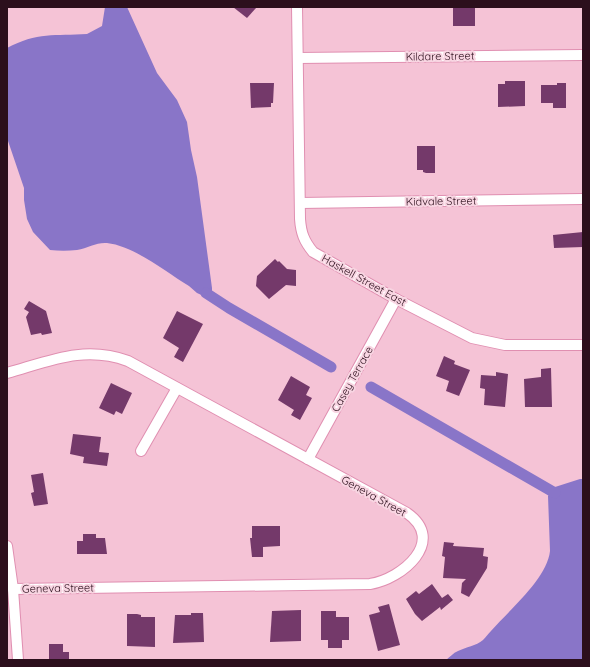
<svg xmlns="http://www.w3.org/2000/svg" width="590" height="667" viewBox="0 0 590 667" font-family="Quicksand,sans-serif">
<style>
.water{fill:#8975c8}
.lines{fill:none;stroke-linecap:round;stroke-linejoin:round}
.canal{stroke:#8975c8;stroke-width:11}
.building{fill:#74396a}
.street-casing{stroke:#e08fb1;stroke-width:12}
.street{stroke:#fff;stroke-width:10}
.labels{text-anchor:middle;dominant-baseline:central;stroke-width:4;stroke-linejoin:round;paint-order:stroke}
.street-label{font-size:11px;fill:#2c0f1c;stroke:#f8d5e2}
</style>
<rect width="100%" height="100%" fill="#f5c3d6"/>
<g class="water">
<path d="M105,7H127L157,73L177,100L187,122L191,150L197,177L212,288V293L208,298L197,293L189,286C166,272 134,246 107,243C97,242 88,248 77,250C68,251 59,251 50,250L33,232L27,219L24,200V188L7,138V48C37,32 55,36 87,34L102,26Z"/>
<path d="M580,479H583V660H446C450,657 453,653 458,651C466,647 476,646 483,640C486,637 488,634 491,631C509,610 547,579 550,551L548,496L555,487Z"/>
</g>
<g class="lines">
<g class="canal">
<polyline points="206,293 229,308 331,367"/>
<polyline points="371,387 555,493"/>
</g>
</g>
<g class="building">
<polygon points="233,7 257,7 247,18"/>
<rect x="453" y="7" width="22" height="19"/>
<polygon points="505,81 525,81 525,106 498,107 498,84 505,84"/>
<polygon points="250,83 274,83 273,103 271,103 271,107 251,108"/>
<polygon points="557,83 566,83 566,108 553,108 553,103 541,103 541,85 557,85"/>
<polygon points="417,146 435,146 435,173 426,173 423,172 423,170 417,170"/>
<polygon points="583,232 583,247 554,248 553,235"/>
<polygon points="275,259 278,262 279,261 287,269 296,270 296,286 286,285 269,299 256,286 257,276"/>
<polygon points="29,301 46,311 52,333 42,335 41,333 31,335 26,317 29,312 24,309"/>
<polygon points="177,311 203,324 183,362 174,357 179,348 163,338"/>
<polygon points="444,356 455,361 454,364 470,370 459,396 446,391 449,381 436,376"/>
<polygon points="551,368 552,407 525,407 524,379 541,377 541,369"/>
<polygon points="496,372 508,374 505,407 484,405 485,389 480,388 481,375 496,376"/>
<polygon points="291,376 310,387 306,395 312,398 300,420 291,415 294,410 278,400"/>
<polygon points="111,383 132,393 122,414 116,411 114,415 99,408"/>
<polygon points="73,434 101,437 99,452 109,453 107,466 83,463 84,457 70,454"/>
<polygon points="43,473 48,504 34,506 31,493 34,492 31,475"/>
<polygon points="252,526 280,526 280,546 263,547 263,557 252,557 250,538 252,538"/>
<polygon points="83,534 96,534 96,538 105,538 107,554 77,554 77,541 83,541"/>
<polygon points="444,542 454,543 453,546 484,548 483,556 488,557 487,568 469,597 461,593 462,583 466,579 443,578 445,557 442,556"/>
<polygon points="432,584 442,598 448,594 453,600 441,610 440,607 422,621 415,614 406,599 416,591 419,594"/>
<polygon points="389,604 400,645 378,651 369,615 380,612 378,607"/>
<polygon points="301,610 301,641 270,642 272,611"/>
<polygon points="321,611 336,611 336,617 349,617 349,640 342,640 342,648 328,648 328,640 321,640"/>
<polygon points="191,613 203,613 204,642 173,643 175,615 191,615"/>
<polygon points="127,614 137,614 141,615 141,617 155,617 155,647 127,646"/>
<polygon points="49,644 63,644 63,652 69,652 69,660 49,660"/>
</g>
<g class="lines">
<g class="street-casing">
<g id="street">
<path d="M297,7L300,219C301,233 304,241 313,252L396,299L472,338L505,345H583"/>
<polyline points="298,58 583,55"/>
<polyline points="300,203 583,199"/>
<path d="M7,373C50,361 84,345 128,361L407,513C447,541 402,579 370,584L13,589"/>
<polyline points="141,451 177,388"/>
<polyline points="308,459 396,299"/>
<polyline points="7,546 13,589 18,660"/>
</g>
</g>
<use href="#street" class="street"/>
</g>
<g class="labels">
<g class="street-label">
<text transform="translate(440 56) rotate(-1)">Kildare Street</text>
<text transform="translate(441 201) rotate(-1)">Kidvale Street</text>
<text transform="translate(364 280) rotate(29)">Haskell Street East</text>
<text transform="translate(352 379) rotate(-61)">Casey Terrace</text>
<text transform="translate(374 496) rotate(29)">Geneva Street</text>
<text transform="translate(58 588) rotate(-1)">Geneva Street</text>
</g>
</g>
<rect width="590" height="667" fill="none" stroke="#2c0f1c" stroke-width="16"/>
</svg>
